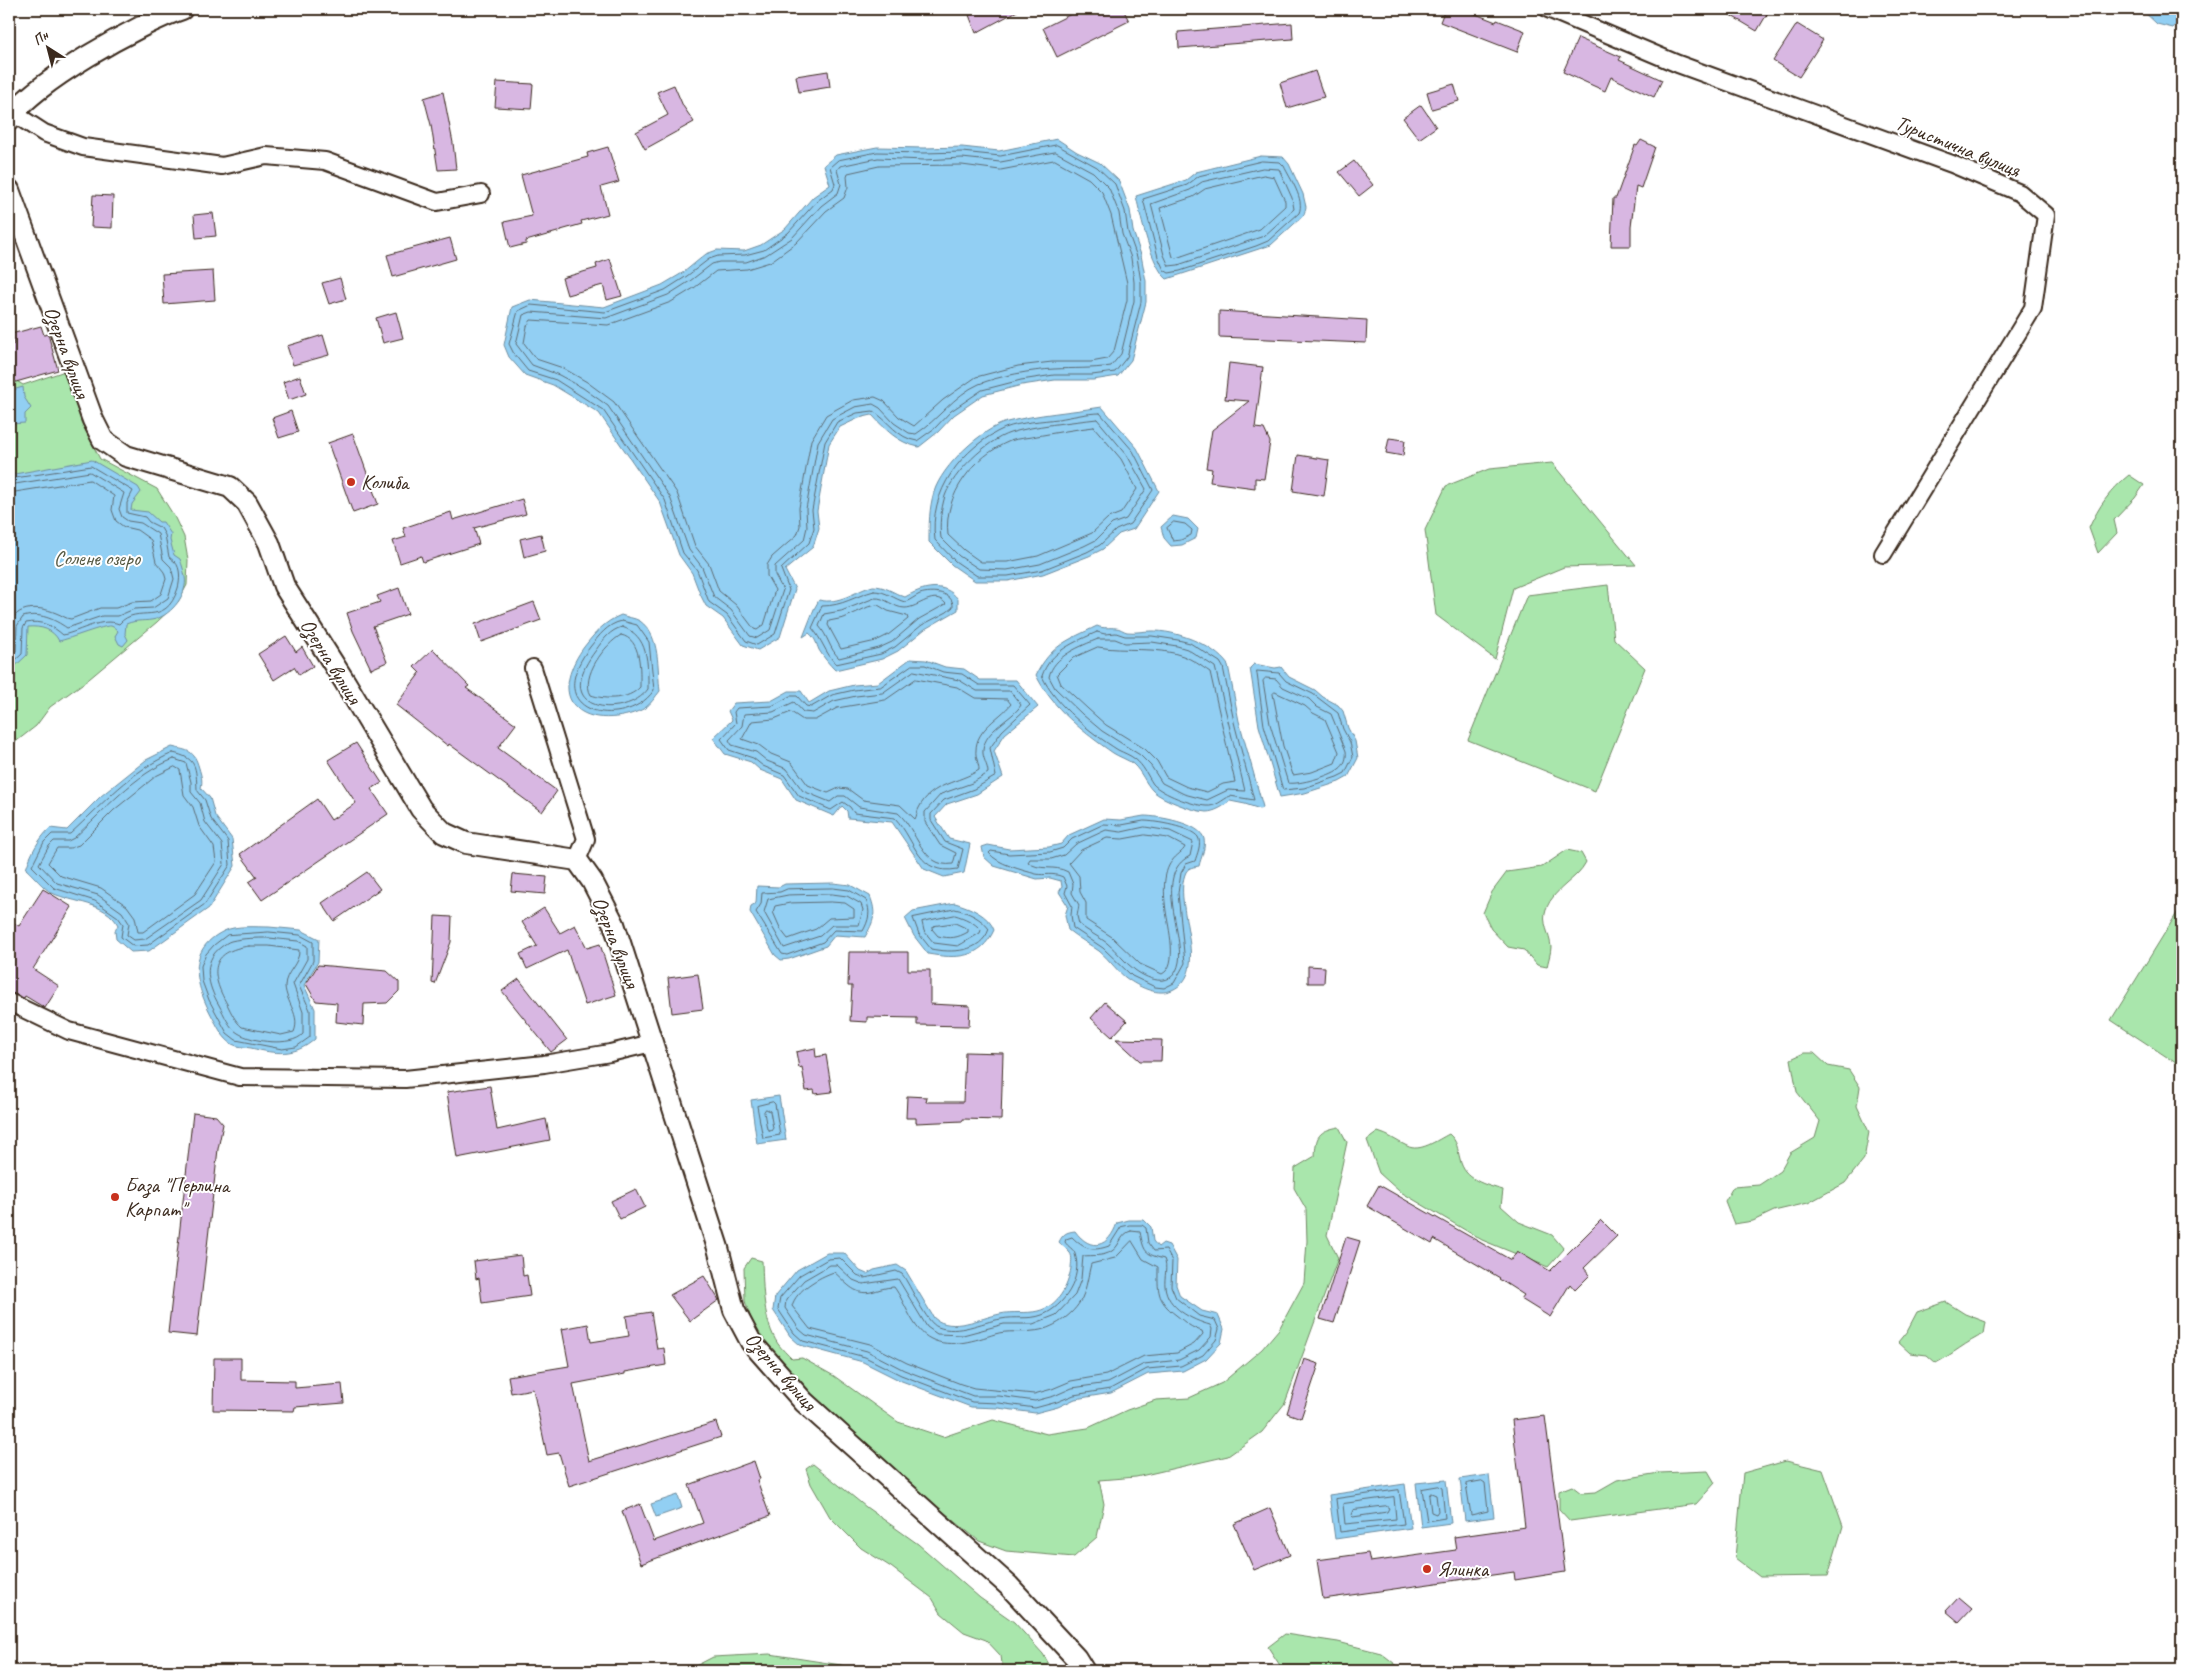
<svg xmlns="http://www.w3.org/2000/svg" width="2191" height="1680" viewBox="0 0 2191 1680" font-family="Caveat,sans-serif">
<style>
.green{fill:#a9e6ac;stroke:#728865}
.water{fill:#92cff3;stroke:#6f8d9e}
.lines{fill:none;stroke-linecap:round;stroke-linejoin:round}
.shore{stroke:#5e6c73;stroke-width:1}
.building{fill:#d8b7e2;stroke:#3b2a1e}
.minor-casing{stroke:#3b2a1e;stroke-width:20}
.tertiary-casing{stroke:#3b2a1e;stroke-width:24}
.minor{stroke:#fff;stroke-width:16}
.tertiary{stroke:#fff;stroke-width:20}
.poi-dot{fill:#c8321e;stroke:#fff;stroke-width:2}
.labels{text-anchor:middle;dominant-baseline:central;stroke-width:4;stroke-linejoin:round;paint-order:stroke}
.street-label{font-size:21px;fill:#3b2a1e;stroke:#fff}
.poi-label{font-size:21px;fill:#3b2a1e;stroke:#fff;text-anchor:start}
.park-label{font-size:21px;fill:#565942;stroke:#fff}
</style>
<rect width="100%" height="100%" fill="#fff"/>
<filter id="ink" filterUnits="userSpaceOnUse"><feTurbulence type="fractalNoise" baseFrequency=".02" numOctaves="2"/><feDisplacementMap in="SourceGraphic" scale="10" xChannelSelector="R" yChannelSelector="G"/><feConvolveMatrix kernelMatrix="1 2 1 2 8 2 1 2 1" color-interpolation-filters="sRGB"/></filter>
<g filter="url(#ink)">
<g class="green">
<polygon points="65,371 81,422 100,459 157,489 174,516 184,537 188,560 187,585 178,602 157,622 89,679 50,707 36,726 9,747 9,376 23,385"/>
<polygon points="1552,463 1636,565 1564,567 1513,588 1495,659 1436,615 1425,530 1446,486 1489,469"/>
<path d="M2129,475L2144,485L2135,498L2114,520L2117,533L2098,553L2089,528C2099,506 2110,490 2129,475Z"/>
<polygon points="1608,585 1614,639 1645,668 1595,791 1468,740 1527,595"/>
<path d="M1567,850L1581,853L1586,862C1577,880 1555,887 1546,909C1541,923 1550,934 1551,947C1551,953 1548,961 1547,967L1537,965L1524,950L1508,947L1491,929L1483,913L1492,892L1507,872L1542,867Z"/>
<polygon points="2182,905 2182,1067 2111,1020"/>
<polygon points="1804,1053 1814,1053 1828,1066 1849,1070 1860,1087 1857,1106 1869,1132 1864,1159 1845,1183 1808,1203 1774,1211 1753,1221 1734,1224 1725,1201 1733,1187 1759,1185 1780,1171 1790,1153 1815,1138 1820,1121 1797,1092 1791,1059"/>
<path d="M1339,1127L1347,1142L1327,1235L1338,1258L1285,1403L1262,1432L1228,1456L1136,1477L1099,1480L1104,1504L1097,1537L1074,1557L1006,1551L979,1541L850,1435L780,1366L756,1334L745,1301L744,1268L751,1258L762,1261C763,1288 763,1321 778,1344C782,1349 787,1354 792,1359L802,1358L834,1376L898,1422L943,1437L993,1420L1047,1434L1088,1428L1127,1410L1156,1400L1189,1398L1222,1383L1262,1349L1279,1329L1304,1283L1307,1241L1306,1209L1294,1188L1295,1168L1315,1156C1316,1136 1318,1131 1339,1127Z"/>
<path d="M1378,1132C1389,1135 1396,1141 1407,1146C1420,1153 1437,1140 1449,1134C1458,1142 1457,1148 1460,1159C1464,1180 1486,1185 1503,1190L1501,1206L1519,1222L1552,1235L1564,1249L1548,1267L1482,1240L1399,1191L1379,1173L1367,1140Z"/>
<path d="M1946,1302L1965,1314L1986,1322L1984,1334C1966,1342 1953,1354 1936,1363L1927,1355L1910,1353L1898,1342L1907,1331L1917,1312Z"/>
<polygon points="1786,1461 1823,1470 1843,1526 1828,1576 1760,1577 1735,1558 1743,1473"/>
<polygon points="813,1464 866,1507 918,1544 980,1598 1014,1622 1043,1654 1053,1671 1003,1671 1001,1656 986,1640 964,1632 941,1613 932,1598 891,1567 861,1548 830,1517 811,1484 806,1469"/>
<polygon points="1708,1471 1715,1483 1696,1504 1570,1521 1559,1509 1559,1491 1572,1486 1581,1493 1596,1492 1617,1480 1659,1473"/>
<polygon points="1285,1634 1338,1642 1381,1653 1404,1671 1288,1671 1281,1667 1268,1647"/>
<polygon points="770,1654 841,1665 856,1671 686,1671 713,1657"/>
</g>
<g class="water">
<polygon points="2141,9 2182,9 2182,18 2173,28 2157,24"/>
<path d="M1057,139L1077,152L1100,163L1119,181L1130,210L1133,231L1141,255L1146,281V302L1131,360L1118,376L1093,380H1055L1022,385L983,395L954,415L938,432L919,447C898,443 886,430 872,415L859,418L840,427L829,444L817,511L819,528L813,547L785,570L795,589L780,637L758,650L743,645L723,618L706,606L700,594L692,573L679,555L660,502L599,413L553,385L525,375L509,357L504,345L512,307L530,300L604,307L662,285L684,272L706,254L717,250L744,251L761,245L785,229L813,197L830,185L824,165L836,155L877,147L924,148L962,147L999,151Z"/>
<path d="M1261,156L1283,157L1289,164L1303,194L1306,207L1304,215L1271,245L1167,279C1151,266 1141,218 1136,196L1186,180L1196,172Z"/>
<polygon points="23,387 24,397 31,408 25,414 25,423 9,424 9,391"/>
<path d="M1102,407L1137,448L1159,491L1134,529L1119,534L1103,549L1089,556L1043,574L1008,581H975L952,565L929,542C929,525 929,508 934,492C942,466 981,429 1007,422C1038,414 1070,412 1102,407Z"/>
<path d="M92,460L138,487L141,492L132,504L131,510L148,512L159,522H163L171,534L170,540L174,555L180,559C182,565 184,571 185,577C188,594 172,614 156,619C145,622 138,619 126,624L125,634L128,640L123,646L119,644L115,636L118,631C116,629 114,627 111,626C104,625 69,639 59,641C53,629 41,626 28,627L27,655L9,672V475Z"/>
<polygon points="1173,516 1188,519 1198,529 1196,538 1182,545 1171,546 1164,538 1161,527"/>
<path d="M873,586C886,586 893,593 905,597C923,587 944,581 958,599V610L925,629L898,651L882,659L835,670C829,664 824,658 819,650C816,643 816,639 809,633L803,637L814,609L819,600C839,605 855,591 873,586Z"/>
<path d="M621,615C626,617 635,618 640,621C661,636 657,669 660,691C655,697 651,704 645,708C628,718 594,723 578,709C558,693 572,663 584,647C595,633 604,622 621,615Z"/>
<path d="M1097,626C1104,629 1109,627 1116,628C1120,628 1123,631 1127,632C1135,633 1143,631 1151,631C1175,630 1213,644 1228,665L1239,721L1263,807L1260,809L1245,804L1230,801C1224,806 1215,812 1206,812C1193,811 1163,800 1153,791C1145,783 1142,772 1133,764C1127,759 1119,757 1113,753C1083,732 1052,708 1036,675C1051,645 1068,640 1097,626Z"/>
<polygon points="910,659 926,660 945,667 964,669 980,680 1016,680 1038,707 1005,734 994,751 1003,777 977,794 947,804 935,817 949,839 970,844 964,873 944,877 924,869 892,822 848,818 847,811 842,806 834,816 796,800 782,779 760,770 751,762 725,754 713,738 732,720 728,711 734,703 771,701 789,691 801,691 809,703 829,691 854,685 878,683"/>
<polygon points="1254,664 1275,668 1281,667 1289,677 1315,690 1323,697 1338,705 1343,711 1348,728 1355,741 1358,758 1348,777 1339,782 1305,793 1280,797 1259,726 1250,668"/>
<path d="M172,747C189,751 194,750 199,768C201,775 203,780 201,788L210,798L215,816L232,839L235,866L209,908L149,951L131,952L116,939L115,931L118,925C106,902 73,903 52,893C43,888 34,876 26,869C31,853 38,840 50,828L67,830L101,796L146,760Z"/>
<path d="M1144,816C1157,816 1201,823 1204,839C1206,848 1201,857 1199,866C1194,867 1189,867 1186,872C1171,903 1213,972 1172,990C1158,996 1141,988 1129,980C1118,973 1110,960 1099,951C1089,944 1078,938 1068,930L1065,915L1068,906L1059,892L1062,887L1061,881L1050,878L1037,879L994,866L984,857L982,847L988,845L1009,849L1049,847L1061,844L1069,835L1104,819L1121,820Z"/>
<path d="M833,883L850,885L870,896C877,914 874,921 865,937L835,935L826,946L789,959L781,960L775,955L750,912L751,906L756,903L757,886L779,887L785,884Z"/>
<path d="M955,903C969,907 989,915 994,930C981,959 956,959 928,954L914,936L905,918L913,911Z"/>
<path d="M269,927L301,930L319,939L318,962L304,985L315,1009V1039C295,1057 275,1054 251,1048C245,1047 237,1047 232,1044C223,1038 219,1029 214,1020C197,989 183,951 224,931C236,925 256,927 269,927Z"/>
<polygon points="779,1096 786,1140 757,1144 751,1100"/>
<path d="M1129,1220H1144L1151,1227L1153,1241L1158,1247L1163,1243L1169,1245L1177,1260L1176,1285L1180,1296L1202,1311L1218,1315L1224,1329L1221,1343L1206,1359L1183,1371L1148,1374L1111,1393L1075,1399L1058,1407L1035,1413L998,1408L971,1407L899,1380L863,1362L800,1345L790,1336L773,1310L775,1296L797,1270L827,1253H844L860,1271L867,1274L874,1270L897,1265L906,1271L934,1318C952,1333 980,1318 1000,1314C1012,1311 1026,1314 1038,1311C1058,1306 1068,1287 1071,1268C1071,1264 1073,1257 1070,1253C1067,1249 1062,1246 1059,1242C1063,1234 1066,1232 1075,1231C1091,1253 1109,1247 1117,1223Z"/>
<polygon points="1489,1475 1494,1517 1465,1521 1460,1479"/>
<polygon points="1446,1480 1451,1523 1421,1527 1416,1483"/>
<polygon points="1405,1484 1411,1528 1335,1539 1329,1495"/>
<polygon points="678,1495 682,1508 656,1517 651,1504"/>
</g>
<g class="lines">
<g class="shore">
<path d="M1057,145L1097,167L1115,184L1125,211L1128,232L1137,257L1141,282V302L1127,357L1115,372L1092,375H1054L1021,380L982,390L951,411L935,428L917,441C897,438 889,421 873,411L857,413L837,422L825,442L812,510L814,528L809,543L781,569L789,590L775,634L757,645L746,641L727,615L709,602L697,570L683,553L665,500L603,410L556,380L528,371L514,354L509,344L518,311L531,305L605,312L665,290L687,276L709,259L718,256L745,255L764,250L788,233L817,201L833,189L835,184L830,167L838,160L877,152L924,153L962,152L1000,156Z"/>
<path d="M1056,152L1093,172L1109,188L1119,213L1122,234L1131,258L1134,282V301L1121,354L1111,366C1092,369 1074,368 1054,369C1032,370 999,376 979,384C954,395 938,420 916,434L909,433L894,423L880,408L873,404L855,407L832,419L818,442L806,509L807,527L804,540L775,566V575L783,590L770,630L757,638L750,636L731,610L714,597L702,567L689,550L670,497L608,406L583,388L559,375L532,365L516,344L523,315L531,312L606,318L668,295L690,281L712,264L719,262H746L766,255L792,238L821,206L838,193L841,184L837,170L840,166L878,158L924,160L962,158L1000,162Z"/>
<polygon points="1055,160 1089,179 1102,192 1111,215 1127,283 1127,300 1114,351 1107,359 1091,362 1052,362 1018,366 976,377 943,400 914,426 899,417 884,401 875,397 853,400 826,415 811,440 799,508 800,526 797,535 772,557 767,565 767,576 775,590 764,625 757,630 754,629 736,605 719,591 709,564 695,546 677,493 614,402 587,382 563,368 536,359 524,343 527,326 531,320 608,325 671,302 694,288 716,271 747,269 770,262 796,243 826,211 844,198 848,187 847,176 848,173 879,166 962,165 1000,170"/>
<path d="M1262,161L1280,162L1284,166C1290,179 1305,199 1299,213L1268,241L1256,246L1180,271L1169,273L1164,270L1158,257L1143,199L1187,185L1199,176Z"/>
<polygon points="1263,168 1279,169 1292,198 1294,209 1264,236 1178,265 1169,266 1164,255 1151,204 1190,190 1202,182"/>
<polygon points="1264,175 1274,177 1285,201 1285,206 1260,229 1176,258 1173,257 1160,208 1193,197 1205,189"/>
<path d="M1100,413L1133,451L1153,490L1130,524L1116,530L1100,545L1087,552L1042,570L1008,576H977L955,561L935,540C928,492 962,447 1005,428C1021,422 1042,421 1058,419C1072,417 1086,413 1100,413Z"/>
<path d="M1097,419L1127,455L1146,489L1126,519L1112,524L1096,540L1084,546L1040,564L1007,570L979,569L959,556L941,538C939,525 941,509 945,496C953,473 986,441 1010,433C1032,426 1072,422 1097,419Z"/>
<path d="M1094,427L1121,459L1137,489L1121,513L1108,518L1092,533L1038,556L1007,562H981L964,550L948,535C943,495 974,456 1010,441C1018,438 1028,438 1037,436C1055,433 1075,429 1094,427Z"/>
<path d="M9,479L91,466L133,491L127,503V513L145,517L149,522L161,528L165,535L169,557C171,559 173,560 175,562C181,568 180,581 178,588C165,630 138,602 119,624C102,617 81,631 63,635C53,626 41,620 26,623L23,628L22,654L9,666"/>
<path d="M9,485L90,472L124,493L119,509L122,517L128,521L141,523L158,534L163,559L171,567L174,579L168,598L153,608L134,609L118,616H102L67,628C54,619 39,612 23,617L17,626L16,651L9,658"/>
<path d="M9,493L90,480L114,496L112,510L116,521L124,527L137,530L151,540L156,562L164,572L166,579L161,594L151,601L132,602L116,608H100L71,619C66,619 62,615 56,613C37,605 11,605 9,631"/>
<polygon points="1174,522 1185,524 1192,530 1191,535 1181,540 1173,541 1167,528"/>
<path d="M874,591C886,591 894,599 905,602C911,600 915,596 920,594C932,590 954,592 953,607L947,612L922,625L895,647L881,654L836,664C825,653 822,639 812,628L822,606C843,606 855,596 874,591Z"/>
<path d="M875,598C886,597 893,608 905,608C919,608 934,589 946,604L919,619L892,642L879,648L839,658C829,648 828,636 819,626L824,614L841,611Z"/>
<polygon points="878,605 888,611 907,616 908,619 888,635 876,641 841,649 828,625 829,621 844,618 868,607"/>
<path d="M622,621L637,625L649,642L654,690C628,730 537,717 590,647C599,636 607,624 622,621Z"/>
<path d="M622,627C649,635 648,664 648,689C627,719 547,714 596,650C603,640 610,630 622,627Z"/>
<path d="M1097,632L1105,634L1116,633L1125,636H1152L1178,640L1190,643L1220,662L1223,667L1234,722L1254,800L1230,796C1222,800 1216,807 1206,806C1192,805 1162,794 1153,784C1147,775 1144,766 1135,759C1130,755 1124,753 1118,750C1091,733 1055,705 1042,676C1050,651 1075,642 1097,632Z"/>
<path d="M621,635C642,639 640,670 640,687C629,700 605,700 591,695C580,677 605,644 621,635Z"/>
<path d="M1098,639H1115L1125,643L1152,642L1177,646L1187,649L1215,667L1245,791L1228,790L1207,800L1184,794L1162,783L1151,766L1140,755L1102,731L1083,715L1055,688L1049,677C1053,656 1081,646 1098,639Z"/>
<path d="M1098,647C1124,652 1158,646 1183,656C1192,659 1201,666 1210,672L1235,782L1223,784L1207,792L1187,787L1166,777L1157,761L1145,749L1106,725L1088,709L1061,684L1057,674L1073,658Z"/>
<path d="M912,665H925L943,672L962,674L979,685H1013L1030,705L1002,731L990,748L996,776L974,789L944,800L931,814V820L945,842L963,849L958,869C917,876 917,842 895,818L854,813L850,807L843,802L831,810L799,796L784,775L763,766L753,758L729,750L721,739L736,723L734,712L737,708L772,706L790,696H797L806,706L811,707L832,695L854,690L880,687Z"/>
<path d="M914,671L959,680L977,691H1010L1021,705C1013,719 985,729 983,750C982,758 988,765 988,773L972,783L941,794L925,812V822L940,845L956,853L953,864C922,869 917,829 898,813L859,807L845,796H838L830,802L803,791L787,769L767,761L756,752L732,745L729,740L742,726L744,714L773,712L794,702L803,712L813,713L834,701L856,696L882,693Z"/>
<polygon points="1257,671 1279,673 1286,681 1313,694 1338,713 1343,729 1350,742 1353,757 1345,773 1337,777 1304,788 1283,790 1264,725"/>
<path d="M1266,678L1276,679L1283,687L1309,699L1317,707L1331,714L1346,751C1347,757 1345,765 1339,769C1330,776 1299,785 1288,783L1270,724L1263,681Z"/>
<path d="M916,679L957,687L975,698L1007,699L1011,704C1000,718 976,729 976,750C975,757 979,763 979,770C959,783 931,783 919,808C917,811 917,816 915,819L900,805L863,800L848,789L839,788L828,793L808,785L791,762L771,754L759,745L742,739L752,721L774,719L791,712L803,720H815L837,708L885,700Z"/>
<polygon points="1275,692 1305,706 1313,713 1325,719 1339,752 1335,763 1312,772 1293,775 1283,746 1273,694"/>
<path d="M173,753C197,758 196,767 197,790L205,800L211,819L228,841L230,865L205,904L148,945L133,946L121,937L123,924L118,917L95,901L54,888L32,866L44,842L52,834H70C103,804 131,770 173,753Z"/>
<path d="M174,759L186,763L191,782V792L200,803L205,822L222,844L224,864L201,900L145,939L134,940L127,935L129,923L122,912L98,895L57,883L39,864L49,846L54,841H68L74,838C105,810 134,774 174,759Z"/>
<polygon points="175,767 180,770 184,795 193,807 199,826 214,847 216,862 195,894 143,932 138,932 135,917 127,906 101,888 61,876 48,863 57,848 70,848 79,845 114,810 156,776"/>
<path d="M1144,821C1155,821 1191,827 1198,837C1202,844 1197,854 1195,861L1186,864L1181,873L1178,893L1185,963L1174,983L1164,988L1155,987L1132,976L1103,948L1073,928L1071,915L1072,906L1065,893L1067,886L1063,877C1052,872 1045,876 1036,874C1022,870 997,864 989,853L991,851L1009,854L1050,852L1063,848L1072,839L1104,824L1121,825Z"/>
<path d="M1145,827L1170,831L1193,842L1190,856C1153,874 1184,931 1179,962C1174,989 1150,981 1135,970C1124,962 1117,951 1107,943C1098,936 1088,932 1079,924L1077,916L1079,905L1072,893L1073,884L1068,872C1054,864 1039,872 1028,862L1030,859H1051L1064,855L1076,844L1106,830L1121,832Z"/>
<path d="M1145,835L1168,838L1185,847C1183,852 1176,855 1172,861C1162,873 1164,896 1166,911C1168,926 1179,966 1162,974L1140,964L1112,937L1086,920V903L1080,892L1079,876L1069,863L1081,850L1107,838L1122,839Z"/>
<path d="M833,888L849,890L866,900C871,912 869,920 863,931L834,930L823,942L787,955L782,954L756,912L761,904L762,893L780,892L787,889Z"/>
<polygon points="832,894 847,896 861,904 863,910 859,925 832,925 820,936 784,948 764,912 768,899 788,895"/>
<polygon points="831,902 845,903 854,909 854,917 829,918 816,929 788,939 781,930 773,912 775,906 790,903"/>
<path d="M955,909C968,912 981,918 989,929C981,953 951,953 931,949L919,934L913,918Z"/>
<path d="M955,915C965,918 974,922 981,930L980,933L958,946L934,943L924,931L922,922Z"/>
<path d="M955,923L968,929V932C957,938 951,939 938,936L932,929L934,926Z"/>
<polygon points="269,932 300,935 313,942 313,961 299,986 310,1010 310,1037 296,1047 282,1049 236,1040 227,1033 209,1000 202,981 201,966 206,954 214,945 227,935"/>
<path d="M269,938L298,941L307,946V959L293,984L303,1012V1034C291,1047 252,1042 238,1033C229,1028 224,1014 219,1005C208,986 201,962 221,947C224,945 227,942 231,941C243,938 257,938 269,938Z"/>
<path d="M249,946H269L299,950C300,964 285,972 285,986C286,1003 301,1015 294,1032L281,1035L242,1027C235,1021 231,1012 227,1004C210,974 209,951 249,946Z"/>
<polygon points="773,1102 775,1104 780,1135 763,1138 757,1106"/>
<polygon points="766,1109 770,1111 773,1128 771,1131 767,1129 764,1112"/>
<path d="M1130,1225H1142L1146,1228L1148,1243L1154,1251L1166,1250L1172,1261L1171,1286L1176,1298L1199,1316L1215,1320L1219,1329L1216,1340L1203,1355L1181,1366L1147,1369L1110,1389L1074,1395L1057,1402L1035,1408L999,1403L972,1402L901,1375L865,1357L803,1341L794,1333L778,1309L780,1298L800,1275L828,1259L840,1258L857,1275L865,1278L896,1271L902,1274C911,1286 926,1323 938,1327C958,1335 981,1322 1001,1319C1015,1316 1029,1320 1042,1315C1064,1307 1083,1277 1075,1254C1074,1249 1068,1247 1065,1242L1066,1239L1072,1237C1084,1249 1092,1252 1109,1246L1121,1227Z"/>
<path d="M1131,1231L1140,1232C1144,1252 1145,1254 1164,1259C1168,1267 1164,1277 1165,1286C1167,1308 1192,1320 1210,1325L1212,1329L1211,1337L1199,1350L1179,1360L1144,1364L1108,1383L1072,1388L1054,1396L1035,1401L999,1396H973L904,1370L867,1351L806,1335L799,1329L785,1308L786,1300L804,1280L830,1265H837L853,1280L863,1284L898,1279L927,1327L937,1334L963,1335L1004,1324H1033L1056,1315L1075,1295L1081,1279L1083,1256C1093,1255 1103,1257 1112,1251C1120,1246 1121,1233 1131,1231Z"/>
<path d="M1132,1241L1143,1259L1158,1267C1158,1290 1156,1300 1176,1315C1185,1322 1191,1328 1202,1331L1203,1334L1194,1344L1177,1353L1144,1356L1106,1375L1071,1381L1052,1389L1034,1394L974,1388L961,1384L907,1363L870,1344L810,1329L792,1306C796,1290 819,1277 834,1272C845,1281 854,1296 871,1292C879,1290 885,1287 894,1287C906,1303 912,1330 931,1339C950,1349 976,1340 995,1334C1008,1330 1020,1333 1033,1331C1052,1330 1074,1315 1082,1298C1087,1287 1088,1275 1091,1264L1115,1258Z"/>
<polygon points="1482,1481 1485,1483 1488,1511 1471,1515 1466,1484"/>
<polygon points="1439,1486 1442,1488 1445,1518 1427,1521 1422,1489"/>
<polygon points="1399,1490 1404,1524 1340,1532 1336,1499"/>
<polygon points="1431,1493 1436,1495 1438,1511 1436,1514 1431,1512 1429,1496"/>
<polygon points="1394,1497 1396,1519 1345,1524 1343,1504"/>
<polygon points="1386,1506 1389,1508 1387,1512 1353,1517 1351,1515 1353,1510"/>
</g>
</g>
<g class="building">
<polygon points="983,9 1021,9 976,33 969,15"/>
<polygon points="1081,9 1123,9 1129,21 1057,57 1043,28"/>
<polygon points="1445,9 1461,13 1463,9 1496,22 1497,20 1525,31 1517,52 1440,22"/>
<polygon points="1720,9 1770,9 1757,31"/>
<polygon points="1292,23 1293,39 1179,48 1178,32"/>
<polygon points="1797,24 1823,40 1799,77 1773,61"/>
<polygon points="1578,38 1621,57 1619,60 1662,80 1654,97 1611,77 1605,91 1563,72"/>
<polygon points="828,71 830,87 799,92 796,76"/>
<polygon points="1315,71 1324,97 1287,108 1280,83"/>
<polygon points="497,82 533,84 531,109 495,107"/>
<polygon points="1454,84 1459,101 1432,109 1427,92"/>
<polygon points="674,85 683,106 694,122 645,149 636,132 668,115 657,92"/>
<polygon points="443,92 453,143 456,169 438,170 431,125 424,98"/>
<polygon points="1421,105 1436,127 1419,139 1403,118"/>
<polygon points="1641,140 1655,147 1641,188 1636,186 1631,226 1631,246 1611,246 1613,198 1616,198 1635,145 1637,146"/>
<polygon points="608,147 619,182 601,187 608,214 581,221 582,224 561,230 561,231 526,241 526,244 510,248 504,222 532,216 521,175 588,157 587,153"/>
<polygon points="1354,161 1373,185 1359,196 1339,172"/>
<polygon points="93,195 113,196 112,228 91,227"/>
<polygon points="213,213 216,236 196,238 194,215"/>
<polygon points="450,238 456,259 393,277 387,255"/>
<polygon points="610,259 622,296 607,300 603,285 567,295 562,278 597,268 596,264"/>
<polygon points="213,271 215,300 164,304 162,274"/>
<polygon points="340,278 346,299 329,304 322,283"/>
<polygon points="1219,311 1367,320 1366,343 1219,337"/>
<polygon points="396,312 403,338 383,343 376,318"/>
<polygon points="41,326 44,335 48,334 58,370 9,384 9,346 14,344 11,334"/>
<polygon points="323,335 329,355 293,365 287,346"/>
<polygon points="1229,363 1263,367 1255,428 1264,429 1270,442 1264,479 1255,478 1255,488 1210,482 1212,469 1206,468 1212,430 1249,401 1225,399"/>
<polygon points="300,376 306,394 289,400 283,382"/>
<polygon points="291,411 298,432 279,438 272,418"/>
<polygon points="353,434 378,504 353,513 328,443"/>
<polygon points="1389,438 1405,440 1403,456 1386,453"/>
<polygon points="1298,455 1329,460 1324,496 1293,491"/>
<polygon points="522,499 526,514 474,528 479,544 423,562 421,556 400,563 393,541 406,537 403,528 451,512 453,520"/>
<polygon points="541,534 545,551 524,557 520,539"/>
<polygon points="399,588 408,614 373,626 387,662 371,669 353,631 347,613 380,602 377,596"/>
<polygon points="534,602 541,620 481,642 475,624"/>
<polygon points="286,636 296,652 302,647 313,666 299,675 294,667 274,680 258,654"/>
<polygon points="433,649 469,686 466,688 516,724 498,748 557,791 542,812 449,744 448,746 396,705 420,673 414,667"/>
<polygon points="356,743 382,783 371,789 388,814 262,900 249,882 257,877 240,854 317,799 331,820 356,803 328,760"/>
<polygon points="367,872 380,889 334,921 322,903"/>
<polygon points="513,874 547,877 545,894 511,891"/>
<polygon points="43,889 72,907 33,969 59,986 45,1008 25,996 24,998 9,992 9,920 19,926"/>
<polygon points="544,908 560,933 575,925 587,948 600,944 616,995 585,1005 567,950 527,969 520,954 537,946 522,922"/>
<polygon points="435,916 452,917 451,942 435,984 432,983"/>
<polygon points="849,952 908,952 908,970 930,970 930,1004 970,1006 969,1026 917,1025 917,1018 867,1017 867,1022 850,1021 852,986 848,986"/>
<polygon points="318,965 387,971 399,982 399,991 387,1003 364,1004 363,1025 336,1022 337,1003 316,1001 306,984"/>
<polygon points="1308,966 1325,967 1324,983 1308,983"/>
<polygon points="698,974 703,1009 672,1013 668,978"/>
<polygon points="519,979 567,1040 551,1052 502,991"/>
<polygon points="1105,1002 1127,1021 1112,1037 1091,1018"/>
<polygon points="1116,1039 1162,1040 1161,1061 1140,1061"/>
<polygon points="815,1048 816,1057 826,1055 832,1092 815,1094 814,1090 806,1091 802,1067 799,1068 796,1052"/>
<polygon points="965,1052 1003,1053 1001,1120 963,1119 963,1121 916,1123 916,1118 906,1118 907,1096 927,1097 926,1102 963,1102"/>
<polygon points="490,1086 497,1130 546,1119 550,1140 457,1158 447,1092"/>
<polygon points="193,1113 216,1116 223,1124 218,1149 197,1336 168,1333"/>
<polygon points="1379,1185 1511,1260 1517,1251 1550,1271 1601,1220 1617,1236 1584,1268 1590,1275 1575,1290 1570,1284 1550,1317 1521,1299 1524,1295 1499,1279 1500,1278 1434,1239 1432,1244 1367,1206"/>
<polygon points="636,1189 645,1207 620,1219 611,1201"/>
<polygon points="1346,1237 1360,1241 1334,1323 1320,1319"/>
<polygon points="521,1255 523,1276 527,1275 530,1296 482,1303 479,1278 476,1279 474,1261"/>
<polygon points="704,1276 719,1300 690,1321 670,1295"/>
<polygon points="651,1312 657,1349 664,1348 666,1365 625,1372 625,1374 573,1384 589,1461 716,1422 721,1437 569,1486 559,1453 547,1455 533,1389 511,1393 508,1376 569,1366 562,1329 588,1324 591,1342 629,1336 626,1316"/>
<polygon points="214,1358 241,1358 241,1380 295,1381 295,1388 342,1384 344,1403 295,1407 294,1411 213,1410"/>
<polygon points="1304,1359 1319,1364 1301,1418 1287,1413"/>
<polygon points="1545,1416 1565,1572 1515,1580 1514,1572 1323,1599 1317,1560 1368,1553 1370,1562 1456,1550 1454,1537 1525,1527 1512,1420"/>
<polygon points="754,1461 760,1479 757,1480 770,1516 641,1564 622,1511 640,1504 654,1541 703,1523 689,1485"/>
<polygon points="1270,1508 1290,1555 1254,1570 1234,1524"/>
<polygon points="1959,1597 1972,1608 1959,1622 1946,1611"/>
</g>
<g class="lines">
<g class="minor-casing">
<g id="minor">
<polyline points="1548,9 1678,64 1952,164 2020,193 2046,215 2033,308 1883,554"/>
<polyline points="13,113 44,133 83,147 222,166 266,156 325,161 437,202 481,194"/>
<polyline points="533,668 586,839 577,860"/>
<polyline points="9,1002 69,1031 240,1077 405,1079 544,1064 610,1053 652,1043"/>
</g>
</g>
<g class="tertiary-casing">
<g id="tertiary">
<path d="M9,120C28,85 142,22 182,9"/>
<polyline points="9,190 93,420 103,440 126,456 230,487 247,503 269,543 284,586 345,682 421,809 444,833 466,843 577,860 592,881 614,924 718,1248 734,1310 751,1342 804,1402 1009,1586 1076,1658 1084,1671"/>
</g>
</g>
<use href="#minor" class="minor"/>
<use href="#tertiary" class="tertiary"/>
</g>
</g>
<g class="poi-dot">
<circle cx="351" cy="482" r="5"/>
<circle cx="115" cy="1197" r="5"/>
<circle cx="1427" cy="1569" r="5"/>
</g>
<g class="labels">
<g class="street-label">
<text transform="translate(1958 146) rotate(22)">Туристична вулиця</text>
<text transform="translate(67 352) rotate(70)">Озерна вулиця</text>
<text transform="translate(331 661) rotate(58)">Озерна вулиця</text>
<text transform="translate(616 942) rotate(69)">Озерна вулиця</text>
<text transform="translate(781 1371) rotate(49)">Озерна вулиця</text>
</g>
<g class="poi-label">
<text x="361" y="482">Колиба</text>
<text x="125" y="1185">База "Перлина<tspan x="125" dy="24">Карпат"</tspan></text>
<text x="1437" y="1569">Ялинка</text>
</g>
<g class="park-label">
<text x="97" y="558">Солене озеро</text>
</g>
</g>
<rect width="2191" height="1680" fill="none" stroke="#fff" stroke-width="30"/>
<rect x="15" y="15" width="2161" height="1650" fill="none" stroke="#3b2a1e" stroke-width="2" filter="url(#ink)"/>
<g transform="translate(48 48) rotate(324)" stroke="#ffffff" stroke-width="4" paint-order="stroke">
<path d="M0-4L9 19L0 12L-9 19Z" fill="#3b2a1e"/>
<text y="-8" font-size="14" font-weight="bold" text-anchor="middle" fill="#3b2a1e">Пн</text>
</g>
</svg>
